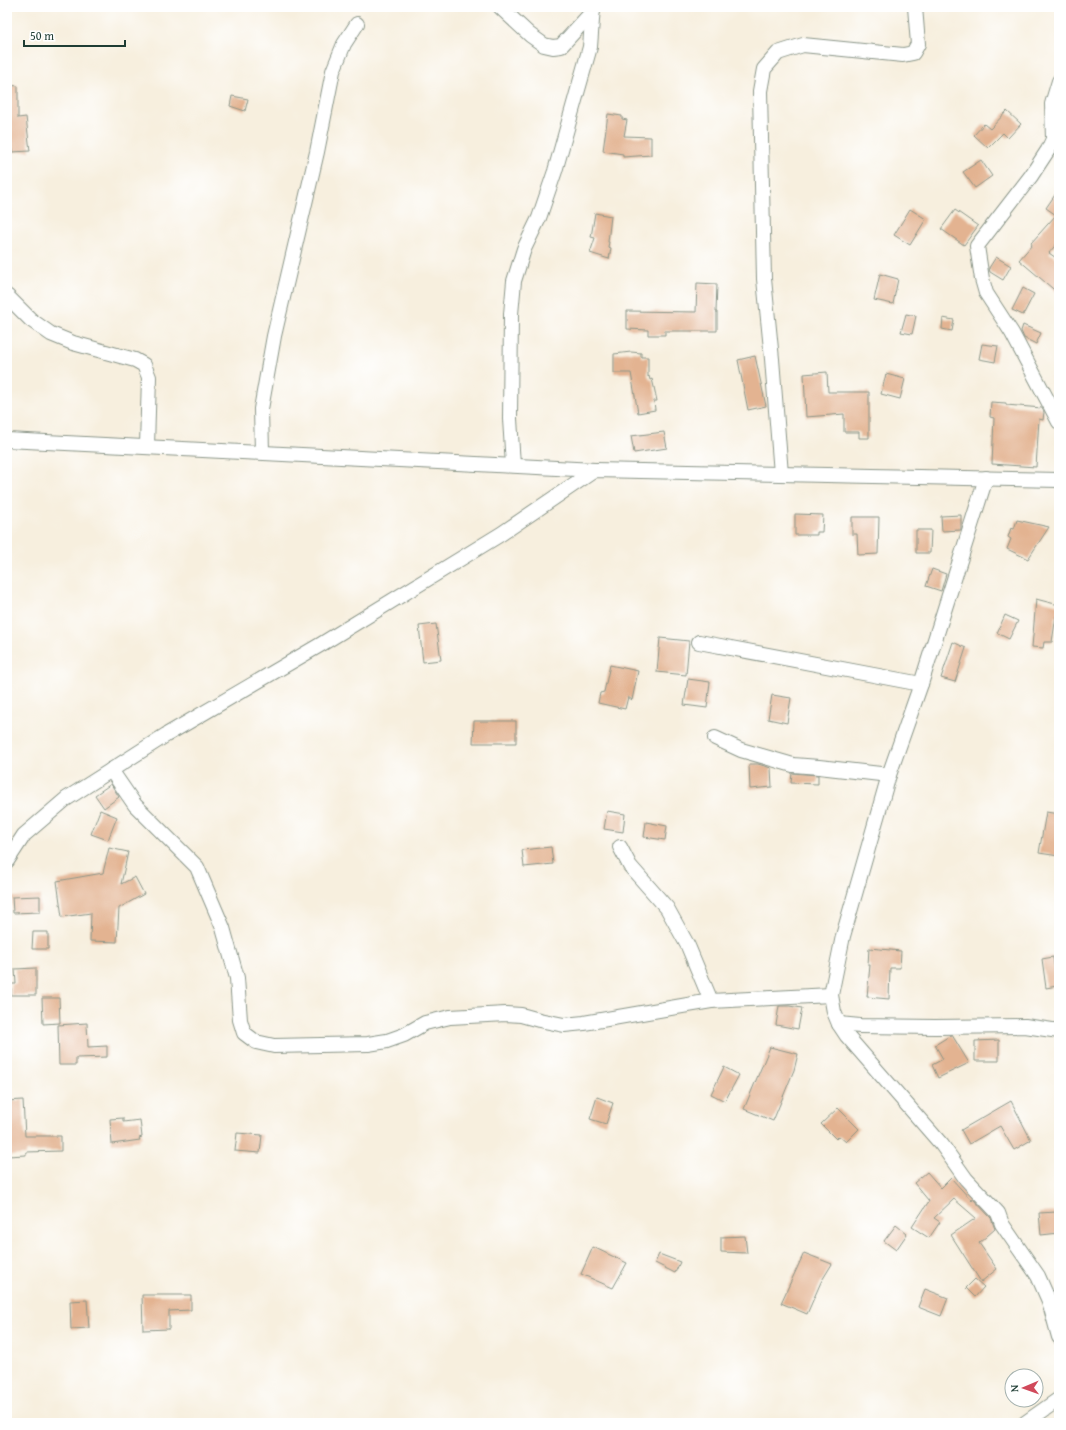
<svg xmlns="http://www.w3.org/2000/svg" width="1066" height="1430" viewBox="0 0 1066 1430" font-family="'Gentium Book Plus',serif">
<style>
.building{fill:#e3b391}
.lines{fill:none;stroke-linecap:round;stroke-linejoin:round}
.minor-casing{stroke:#8b9689;stroke-width:16}
.minor{stroke:#fff;stroke-width:14}
</style>
<rect width="100%" height="100%" fill="#fff"/>
<filter id="ink" filterUnits="userSpaceOnUse"><feTurbulence type="fractalNoise" baseFrequency=".025" numOctaves="2"/><feDisplacementMap in="SourceGraphic" scale="8" xChannelSelector="R" yChannelSelector="G"/><feConvolveMatrix kernelMatrix="1 2 1 2 8 2 1 2 1" color-interpolation-filters="sRGB"/></filter>
<filter id="wash" filterUnits="userSpaceOnUse"><feTurbulence type="fractalNoise" baseFrequency=".012" numOctaves="4" result="noise"/><feDisplacementMap in="SourceGraphic" scale="16" xChannelSelector="R" yChannelSelector="G"/><feGaussianBlur stdDeviation="0.9" result="paint"/><feColorMatrix in="noise" values="0 0 0 0 0 0 0 0 0 0 0 0 0 0 0 0 0 1.4 0 .05"/><feComposite in="paint" operator="in"/></filter>
<g filter="url(#wash)">
<rect width="100%" height="100%" fill="#f7efde"/>
<g id="blocks">
<g class="building">
<polygon points="7,85 18,86 18,118 26,117 30,151 12,152 7,106"/>
<polygon points="232,96 248,99 245,111 230,106"/>
<polygon points="1007,111 1021,124 1008,138 1003,133 988,148 974,135 984,124 990,129"/>
<polygon points="608,114 622,116 622,119 627,120 624,136 651,137 651,155 623,157 623,154 603,151"/>
<polygon points="981,160 992,176 975,188 963,172"/>
<polygon points="1059,189 1059,241 1049,253 1059,260 1059,294 1019,260 1032,245 1031,243 1056,215 1046,208"/>
<polygon points="910,209 926,219 910,245 894,235"/>
<polygon points="955,210 978,226 964,245 941,229"/>
<polygon points="595,213 611,216 608,242 609,242 608,247 611,248 609,259 590,253 595,238 591,237"/>
<polygon points="996,257 1011,266 1003,280 990,272 989,268"/>
<polygon points="880,274 898,279 893,304 874,300"/>
<polygon points="697,283 717,284 716,312 717,312 717,331 665,331 665,335 648,335 648,330 627,329 627,311 696,312"/>
<polygon points="1023,288 1034,294 1023,315 1012,310"/>
<polygon points="906,314 916,316 912,334 901,332"/>
<polygon points="943,318 954,320 952,331 942,329"/>
<polygon points="1023,325 1041,333 1036,344 1024,338 1021,331"/>
<polygon points="982,344 998,346 995,362 979,359"/>
<polygon points="631,352 641,353 641,357 648,357 648,377 649,376 650,380 652,379 654,387 657,401 654,401 655,410 638,413 631,373 614,373 614,354"/>
<polygon points="755,356 766,406 748,410 738,360"/>
<polygon points="827,372 828,392 869,392 869,438 859,438 859,432 844,432 844,414 806,417 804,374"/>
<polygon points="886,374 905,379 900,399 881,394"/>
<polygon points="991,402 1006,403 1006,405 1042,408 1044,412 1043,420 1039,419 1036,467 992,464 994,418 990,417"/>
<polygon points="664,432 667,448 634,453 631,436"/>
<polygon points="795,514 823,515 822,532 817,532 817,535 795,535"/>
<polygon points="961,515 961,530 942,531 941,516"/>
<polygon points="852,517 879,517 878,554 858,555 857,534 852,534"/>
<polygon points="1017,520 1049,527 1028,559 1007,549 1011,539 1008,537 1011,528 1014,529"/>
<polygon points="916,530 931,530 930,553 916,553"/>
<polygon points="932,569 946,574 941,591 926,586"/>
<polygon points="1036,599 1059,605 1059,617 1056,616 1052,642 1044,642 1043,648 1032,647"/>
<polygon points="1005,615 1018,621 1009,639 997,633"/>
<polygon points="436,624 441,660 423,662 419,626"/>
<polygon points="660,638 689,641 686,675 657,672"/>
<polygon points="953,642 966,648 955,682 941,678"/>
<polygon points="610,665 638,671 632,700 628,697 625,709 598,703 600,693 604,692"/>
<polygon points="688,679 710,682 707,708 684,705"/>
<polygon points="772,695 791,698 787,723 768,719"/>
<polygon points="474,721 516,721 516,743 473,743"/>
<polygon points="749,764 758,764 771,768 772,787 750,789"/>
<polygon points="792,773 818,775 818,784 791,783"/>
<polygon points="111,784 119,797 104,808 95,795"/>
<polygon points="100,810 117,817 108,840 91,834"/>
<polygon points="607,811 625,814 623,832 604,829"/>
<polygon points="1046,812 1059,814 1059,856 1039,853"/>
<polygon points="646,822 667,826 665,840 644,837"/>
<polygon points="551,847 553,864 524,867 522,850"/>
<polygon points="109,848 128,852 121,884 135,877 144,894 119,908 117,942 90,941 91,913 62,917 57,881 103,873"/>
<polygon points="40,896 40,912 13,913 12,897"/>
<polygon points="33,932 48,932 48,949 32,949"/>
<polygon points="869,948 901,951 900,968 890,968 889,999 867,997 870,965 868,965"/>
<polygon points="1053,957 1057,986 1046,988 1042,959"/>
<polygon points="36,968 36,995 11,995 11,984 16,984 15,969"/>
<polygon points="42,998 59,998 60,1023 43,1024"/>
<polygon points="779,1006 789,1006 802,1008 798,1029 776,1025"/>
<polygon points="87,1023 88,1047 107,1046 107,1057 76,1058 76,1065 59,1065 58,1025"/>
<polygon points="951,1035 952,1035 969,1063 938,1078 932,1065 943,1059 935,1045"/>
<polygon points="999,1040 999,1061 975,1061 975,1041"/>
<polygon points="770,1047 798,1054 794,1070 773,1121 744,1109"/>
<polygon points="724,1067 739,1075 725,1101 711,1094"/>
<polygon points="597,1097 613,1103 606,1124 590,1119"/>
<polygon points="23,1100 25,1136 61,1136 61,1151 26,1152 26,1155 7,1156 7,1101"/>
<polygon points="1011,1101 1031,1140 1014,1150 1000,1126 969,1144 961,1130"/>
<polygon points="838,1108 859,1129 846,1142 839,1136 836,1139 821,1124"/>
<polygon points="123,1118 123,1122 140,1120 142,1137 139,1138 140,1140 112,1144 110,1119"/>
<polygon points="237,1133 262,1135 260,1153 235,1151"/>
<polygon points="927,1172 941,1188 951,1178 972,1201 973,1199 991,1218 995,1229 979,1243 997,1269 981,1282 951,1235 976,1218 954,1199 934,1218 940,1222 929,1238 912,1227 929,1201 914,1183"/>
<polygon points="1057,1212 1059,1233 1041,1235 1039,1213"/>
<polygon points="896,1225 907,1234 896,1250 884,1241"/>
<polygon points="745,1236 747,1253 721,1252 721,1237"/>
<polygon points="593,1247 627,1263 613,1288 581,1274"/>
<polygon points="804,1253 832,1264 821,1282 807,1314 781,1303"/>
<polygon points="659,1254 680,1262 675,1273 655,1263"/>
<polygon points="975,1279 984,1287 975,1297 966,1288"/>
<polygon points="925,1289 948,1298 941,1316 918,1307"/>
<polygon points="142,1295 191,1295 191,1310 169,1311 169,1329 143,1330"/>
<polygon points="87,1300 89,1328 71,1329 70,1301"/>
</g>
</g>
</g>
<g filter="url(#ink)">
<use href="#blocks" fill-opacity="0" stroke="#8b9689" stroke-width="1"/>
<g class="lines">
<g class="minor-casing">
<g id="minor">
<polyline points="500,7 530,35 544,45 553,47 561,46 593,11"/>
<polyline points="1059,81 1052,104 1053,139 1048,150 1031,176 977,246 982,279 986,293 1012,333 1059,422"/>
<polyline points="7,296 31,320 51,334 73,343 135,360 144,365 149,377 147,446"/>
<polyline points="7,440 595,470"/>
<polyline points="262,452 261,409 274,336 317,152 333,71 344,44 357,24"/>
<polyline points="513,465 510,419 511,314 514,281 524,249 539,218 555,171 590,47 593,7"/>
<polyline points="781,474 772,359 764,279 760,91 764,69 778,53 803,45 903,55 913,53 918,44 915,7"/>
<polyline points="986,478 921,684 889,775 843,936 831,995 834,1012 839,1024 847,1036 942,1145 966,1179 998,1213 1002,1224 1038,1276 1049,1301 1059,1337"/>
<polyline points="699,642 921,684"/>
<polyline points="715,738 741,750 793,765 819,767 889,775"/>
<polyline points="111,770 135,805 197,867 223,928 237,978 240,1020 244,1033 256,1042 274,1046 368,1044 387,1041 404,1035 425,1023 450,1017 506,1014 521,1015 539,1020 564,1025 584,1023 711,1001 831,995"/>
<polyline points="620,847 630,866 667,908 688,946 711,1001"/>
<polyline points="7,861 24,835 66,799 166,735 320,645 501,534 595,470 1059,480"/>
<polyline points="839,1024 860,1026 935,1027 1025,1026 1059,1031"/>
<polyline points="1025,1423 1059,1399"/>
</g>
</g>
<use href="#minor" class="minor"/>
</g>
</g>
<rect width="1066" height="1430" fill="none" stroke="#fff" stroke-width="24"/>
<g transform="translate(1024 1388) rotate(268)"><circle r="19" fill="#ffffff" stroke="#a5b1ae"/>
<path d="M0-3L7 15L0 10L-7 15Z" fill="#d1495b"/>
<text y="-6" font-size="11" font-weight="bold" text-anchor="middle" fill="#1f3d34">N</text>
</g>
<path d="M24 40v6h101v-6" fill="none" stroke="#1f3d34" stroke-width="2"/>
<text x="30" y="40" font-size="12" fill="#1f3d34" stroke="#ffffff" stroke-width="3" paint-order="stroke">50 m</text>
</svg>
